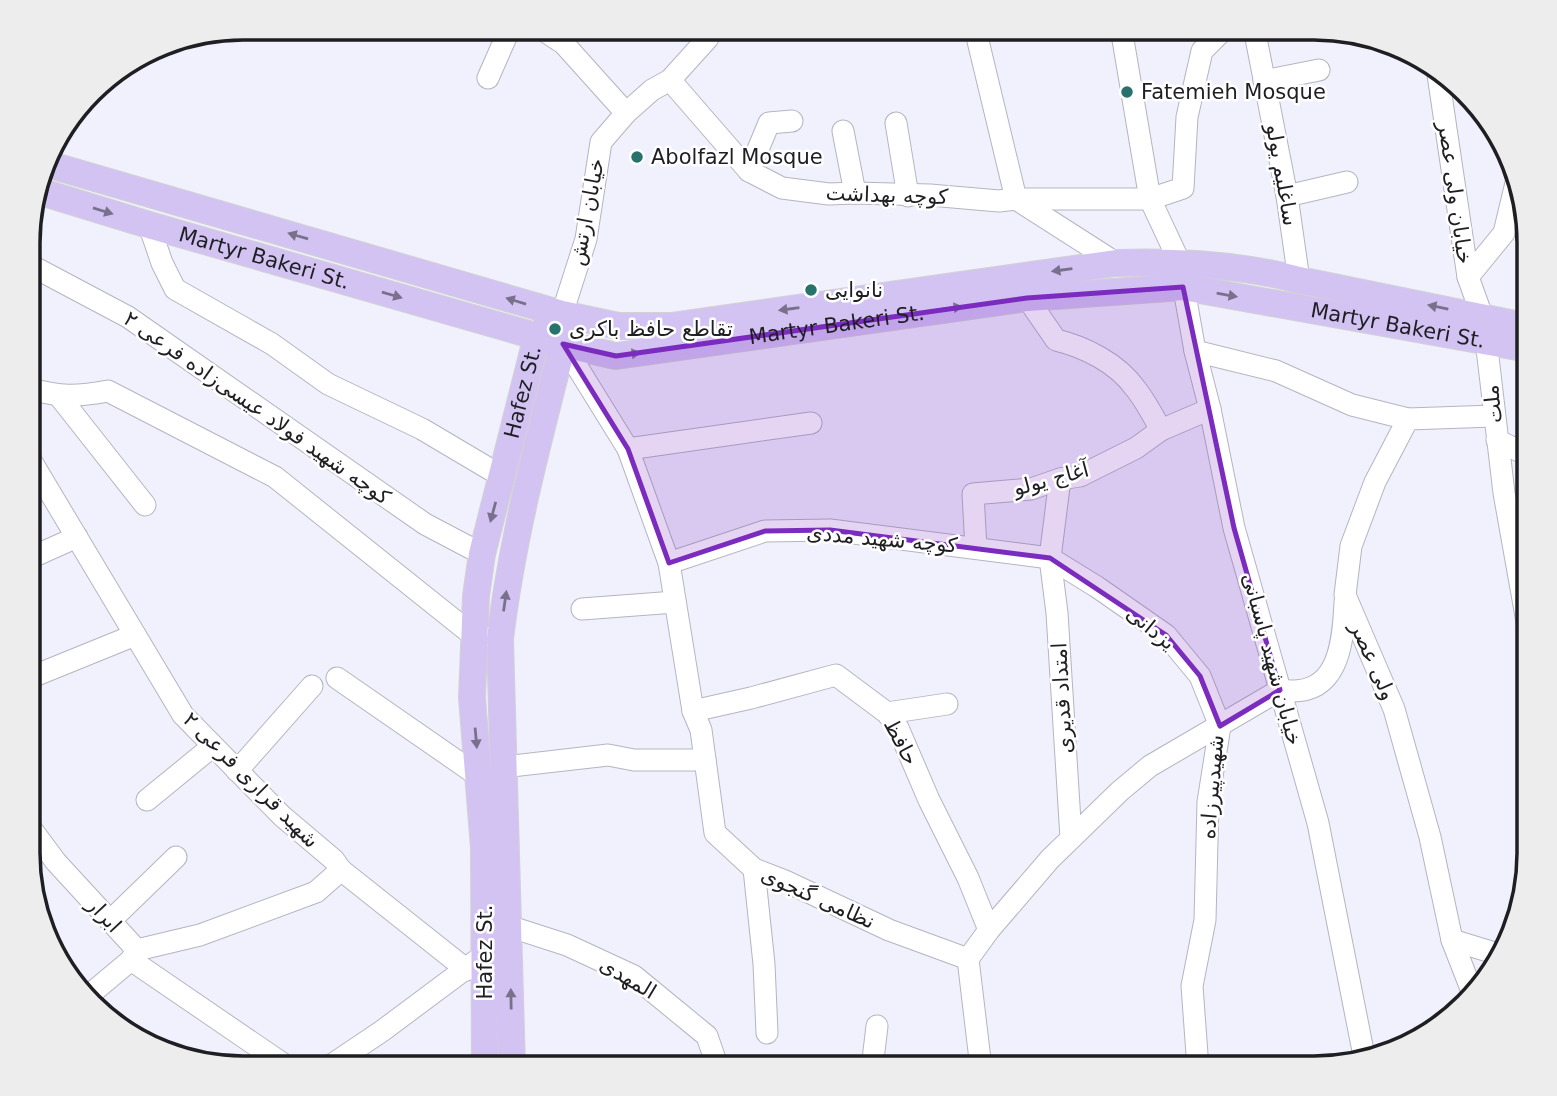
<svg xmlns="http://www.w3.org/2000/svg" width="1557" height="1096" viewBox="0 0 1557 1096" font-family="'DejaVu Sans',Vazirmatn,sans-serif">
<style>
.lines{fill:none;stroke-linecap:round;stroke-linejoin:round}
.minor-casing{stroke:#b4b5c1;stroke-width:23}
.major-casing{stroke:#d2d2d3;stroke-width:28}
.minor{stroke:#fff;stroke-width:21}
.major{stroke:#d3c3f3;stroke-width:26}
.oneway{fill:#79718b}
.marked{fill:#7b2cbf;fill-opacity:0.2;stroke:#7b2cbf;stroke-width:5;stroke-linejoin:round}
.poi-dot{fill:#28726e;stroke:#fff;stroke-width:2.5}
.labels{text-anchor:middle;dominant-baseline:central;stroke-width:5;stroke-linejoin:round;paint-order:stroke}
.poi-label{font-size:21px;fill:#1f1f23;stroke:#fff;text-anchor:start}
.street-label{font-size:21px;fill:#1f1f23;stroke:#fff}
.rim{fill:none;stroke:#1f1f23;stroke-width:3.5}
</style>
<rect width="100%" height="100%" fill="#f0f1fd"/>
<g class="lines">
<g class="minor-casing">
<g id="minor">
<polyline points="540,28 564,44 626,113"/>
<polyline points="978,28 978,41 1016,199 1116,263"/>
<polyline points="1121,28 1150,199 1179,261 1195,351 1210,409 1234,528 1318,823 1364,1056"/>
<polyline points="1254,28 1287,196 1299,280"/>
<polyline points="1437,68 1468,277 1482,316 1486,340 1504,493 1529,633"/>
<polyline points="488,78 510,28"/>
<polyline points="670,80 749,171 782,188 829,194 855,193 930,195 999,201 1016,199 1150,199 1183,188 1187,117 1202,51 1225,28"/>
<polyline points="1264,81 1319,70"/>
<polyline points="896,123 908,196"/>
<polyline points="843,131 855,193"/>
<polyline points="749,171 769,123 792,121"/>
<polyline points="1287,196 1347,182"/>
<polyline points="149,225 162,263 175,289 272,344 328,384 422,429 503,477"/>
<polyline points="30,265 128,317 425,524 482,554"/>
<polyline points="1468,277 1504,233 1516,183"/>
<path d="M1027,298L1056,340C1085,347 1117,363 1135,388C1145,400 1153,416 1161,430"/>
<polyline points="562,314 586,239 601,142 626,113 652,90 670,80 708,38 710,28"/>
<polyline points="563,344 628,449 669,563 765,531 830,530 1050,558 1097,587 1166,635 1200,676 1220,726"/>
<polyline points="1195,351 1276,371 1352,405 1408,419"/>
<path d="M30,389C61,397 76,397 108,391L275,477L474,636L485,637"/>
<polyline points="59,396 145,505"/>
<polyline points="1497,440 1529,456"/>
<polyline points="628,449 811,423"/>
<polyline points="30,459 183,715 282,816 334,860 341,870 316,892 200,935 137,950"/>
<polyline points="1060,479 1050,558 1057,613 1071,838"/>
<polyline points="976,548 973,494 1031,489 1060,479 1080,476 1136,448 1161,430 1210,409"/>
<polyline points="30,558 77,537"/>
<polyline points="669,563 693,711 701,730 715,833 754,869 785,881 889,930 968,959 981,1068"/>
<polyline points="582,609 675,602"/>
<polyline points="34,676 135,635"/>
<polyline points="337,678 480,777"/>
<polyline points="693,711 751,698 836,675 887,713 898,728 929,800 968,878 989,930 968,959"/>
<polyline points="887,713 947,704"/>
<polyline points="504,767 608,755 634,760 705,760"/>
<polyline points="237,771 312,686"/>
<polyline points="147,800 213,746"/>
<polyline points="30,827 56,862 137,950 131,960 88,996"/>
<polyline points="754,869 764,964 767,1033"/>
<polyline points="341,870 467,970"/>
<polyline points="110,921 176,857"/>
<polyline points="508,926 567,945 634,976 707,1036 718,1068"/>
<path d="M989,930L1050,859L1120,791L1150,766L1280,690C1338,699 1343,646 1345,602"/>
<polyline points="1452,940 1501,955"/>
<polyline points="131,960 289,1068"/>
<polyline points="1473,994 1452,940 1430,837 1394,709 1345,595 1351,546 1375,482 1408,419 1494,416"/>
<polyline points="327,1068 382,1031 484,955"/>
<polyline points="872,1068 877,1026"/>
<polyline points="1198,1068 1192,986 1205,920 1208,802 1220,726"/>
</g>
</g>
<g class="major-casing">
<g id="major">
<path d="M47,164L562,314L618,326H671L1116,263C1178,261 1239,264 1299,280L1529,327"/>
<path id="s1" d="M38,191L149,225L563,344L616,356L1027,298L1183,287L1529,349"/>
<path id="s2" d="M485,1068L484,848L472,698L476,596L482,554L537,336L550,324"/>
<path d="M512,1068L500,639C512,539 538,441 563,344V328"/>
</g>
</g>
<use href="#minor" class="minor"/>
<use href="#major" class="major"/>
</g>
<defs><path id="oneway-solid" d="M-6-.8H1V-3.2L6.5 0L1 3.2V.8H-6Z" transform="scale(1.75)"/></defs>
<g class="oneway">
<use href="#oneway-solid" transform="translate(103 211) rotate(17)"/>
<use href="#oneway-solid" transform="translate(298 236) rotate(-164)"/>
<use href="#oneway-solid" transform="translate(1062 270) rotate(172)"/>
<use href="#oneway-solid" transform="translate(392 295) rotate(16)"/>
<use href="#oneway-solid" transform="translate(1227 295) rotate(10)"/>
<use href="#oneway-solid" transform="translate(516 301) rotate(-163)"/>
<use href="#oneway-solid" transform="translate(1438 307) rotate(-169)"/>
<use href="#oneway-solid" transform="translate(952 308) rotate(-8)"/>
<use href="#oneway-solid" transform="translate(789 309) rotate(172)"/>
<use href="#oneway-solid" transform="translate(630 354) rotate(-8)"/>
<use href="#oneway-solid" transform="translate(493 512) rotate(105)"/>
<use href="#oneway-solid" transform="translate(505 601) rotate(-82)"/>
<use href="#oneway-solid" transform="translate(476 738) rotate(85)"/>
<use href="#oneway-solid" transform="translate(511 999) rotate(-91)"/>
</g>
<path class="marked" d="M1183,287L1234,528L1280,690L1220,726L1200,676L1166,635L1050,558L830,530L765,531L669,563L628,449L563,344L616,356L1027,298Z"/>
<g class="poi-dot">
<circle cx="1127" cy="92" r="7"/>
<circle cx="637" cy="157" r="7"/>
<circle cx="811" cy="290" r="7"/>
<circle cx="555" cy="329" r="7"/>
</g>
<g class="labels">
<g class="poi-label">
<text x="1141" y="92">Fatemieh Mosque</text>
<text x="651" y="157">Abolfazl Mosque</text>
<text x="825" y="290">نانوایی</text>
<text x="569" y="329">تقاطع حافظ باکری</text>
</g>
<g class="street-label">
<text transform="translate(1282 175) rotate(80)">ساغلیم یولو</text>
<text transform="translate(1455 193) rotate(82)">خیابان ولی عصر</text>
<text transform="translate(887 195) rotate(2)">کوچه بهداشت</text>
<text transform="translate(587 212) rotate(-79)">خیابان ارتش</text>
<text stroke="none"><textPath href="#s1" startOffset="236">Martyr Bakeri St.</textPath></text>
<text stroke="none"><textPath href="#s1" startOffset="824">Martyr Bakeri St.</textPath></text>
<text stroke="none"><textPath href="#s1" startOffset="1391">Martyr Bakeri St.</textPath></text>
<text stroke="none"><textPath href="#s2" startOffset="682">Hafez St.</textPath></text>
<text transform="translate(1493 404) rotate(-96)">ملت</text>
<text transform="translate(257 408) rotate(35)">کوچه شهید فولاد عیسی‌زاده فرعی ۲</text>
<text transform="translate(1051 479) rotate(-15)">آغاج یولو</text>
<text transform="translate(882 539) rotate(5)">کوچه شهید مددی</text>
<text transform="translate(1151 628) rotate(39)">یزدانی</text>
<text transform="translate(1272 659) rotate(75)">خیابان شهید پاسبانی</text>
<text transform="translate(1373 661) rotate(66)">ولی عصر</text>
<text transform="translate(1062 698) rotate(-93)">امتداد قدیری</text>
<text transform="translate(901 742) rotate(62)">حافظ</text>
<text transform="translate(251 780) rotate(45)">شهید قراری فرعی ۲</text>
<text transform="translate(1212 787) rotate(-85)">شهیدپیرزاده</text>
<text transform="translate(818 898) rotate(24)">نظامی گنجوی</text>
<text transform="translate(104 915) rotate(47)">ابرار</text>
<text transform="translate(485 952) rotate(-90)">Hafez St.</text>
<text transform="translate(628 978) rotate(31)">المهدی</text>
</g>
</g>
<path d="M0 0H1557V1096H0ZM243 40H1314A203 203 0 0 1 1517 243V853A203 203 0 0 1 1314 1056H243A203 203 0 0 1 40 853V243A203 203 0 0 1 243 40Z" fill="#ededed" fill-rule="evenodd"/>
<path class="rim" d="M243 40H1314A203 203 0 0 1 1517 243V853A203 203 0 0 1 1314 1056H243A203 203 0 0 1 40 853V243A203 203 0 0 1 243 40Z"/>
</svg>
